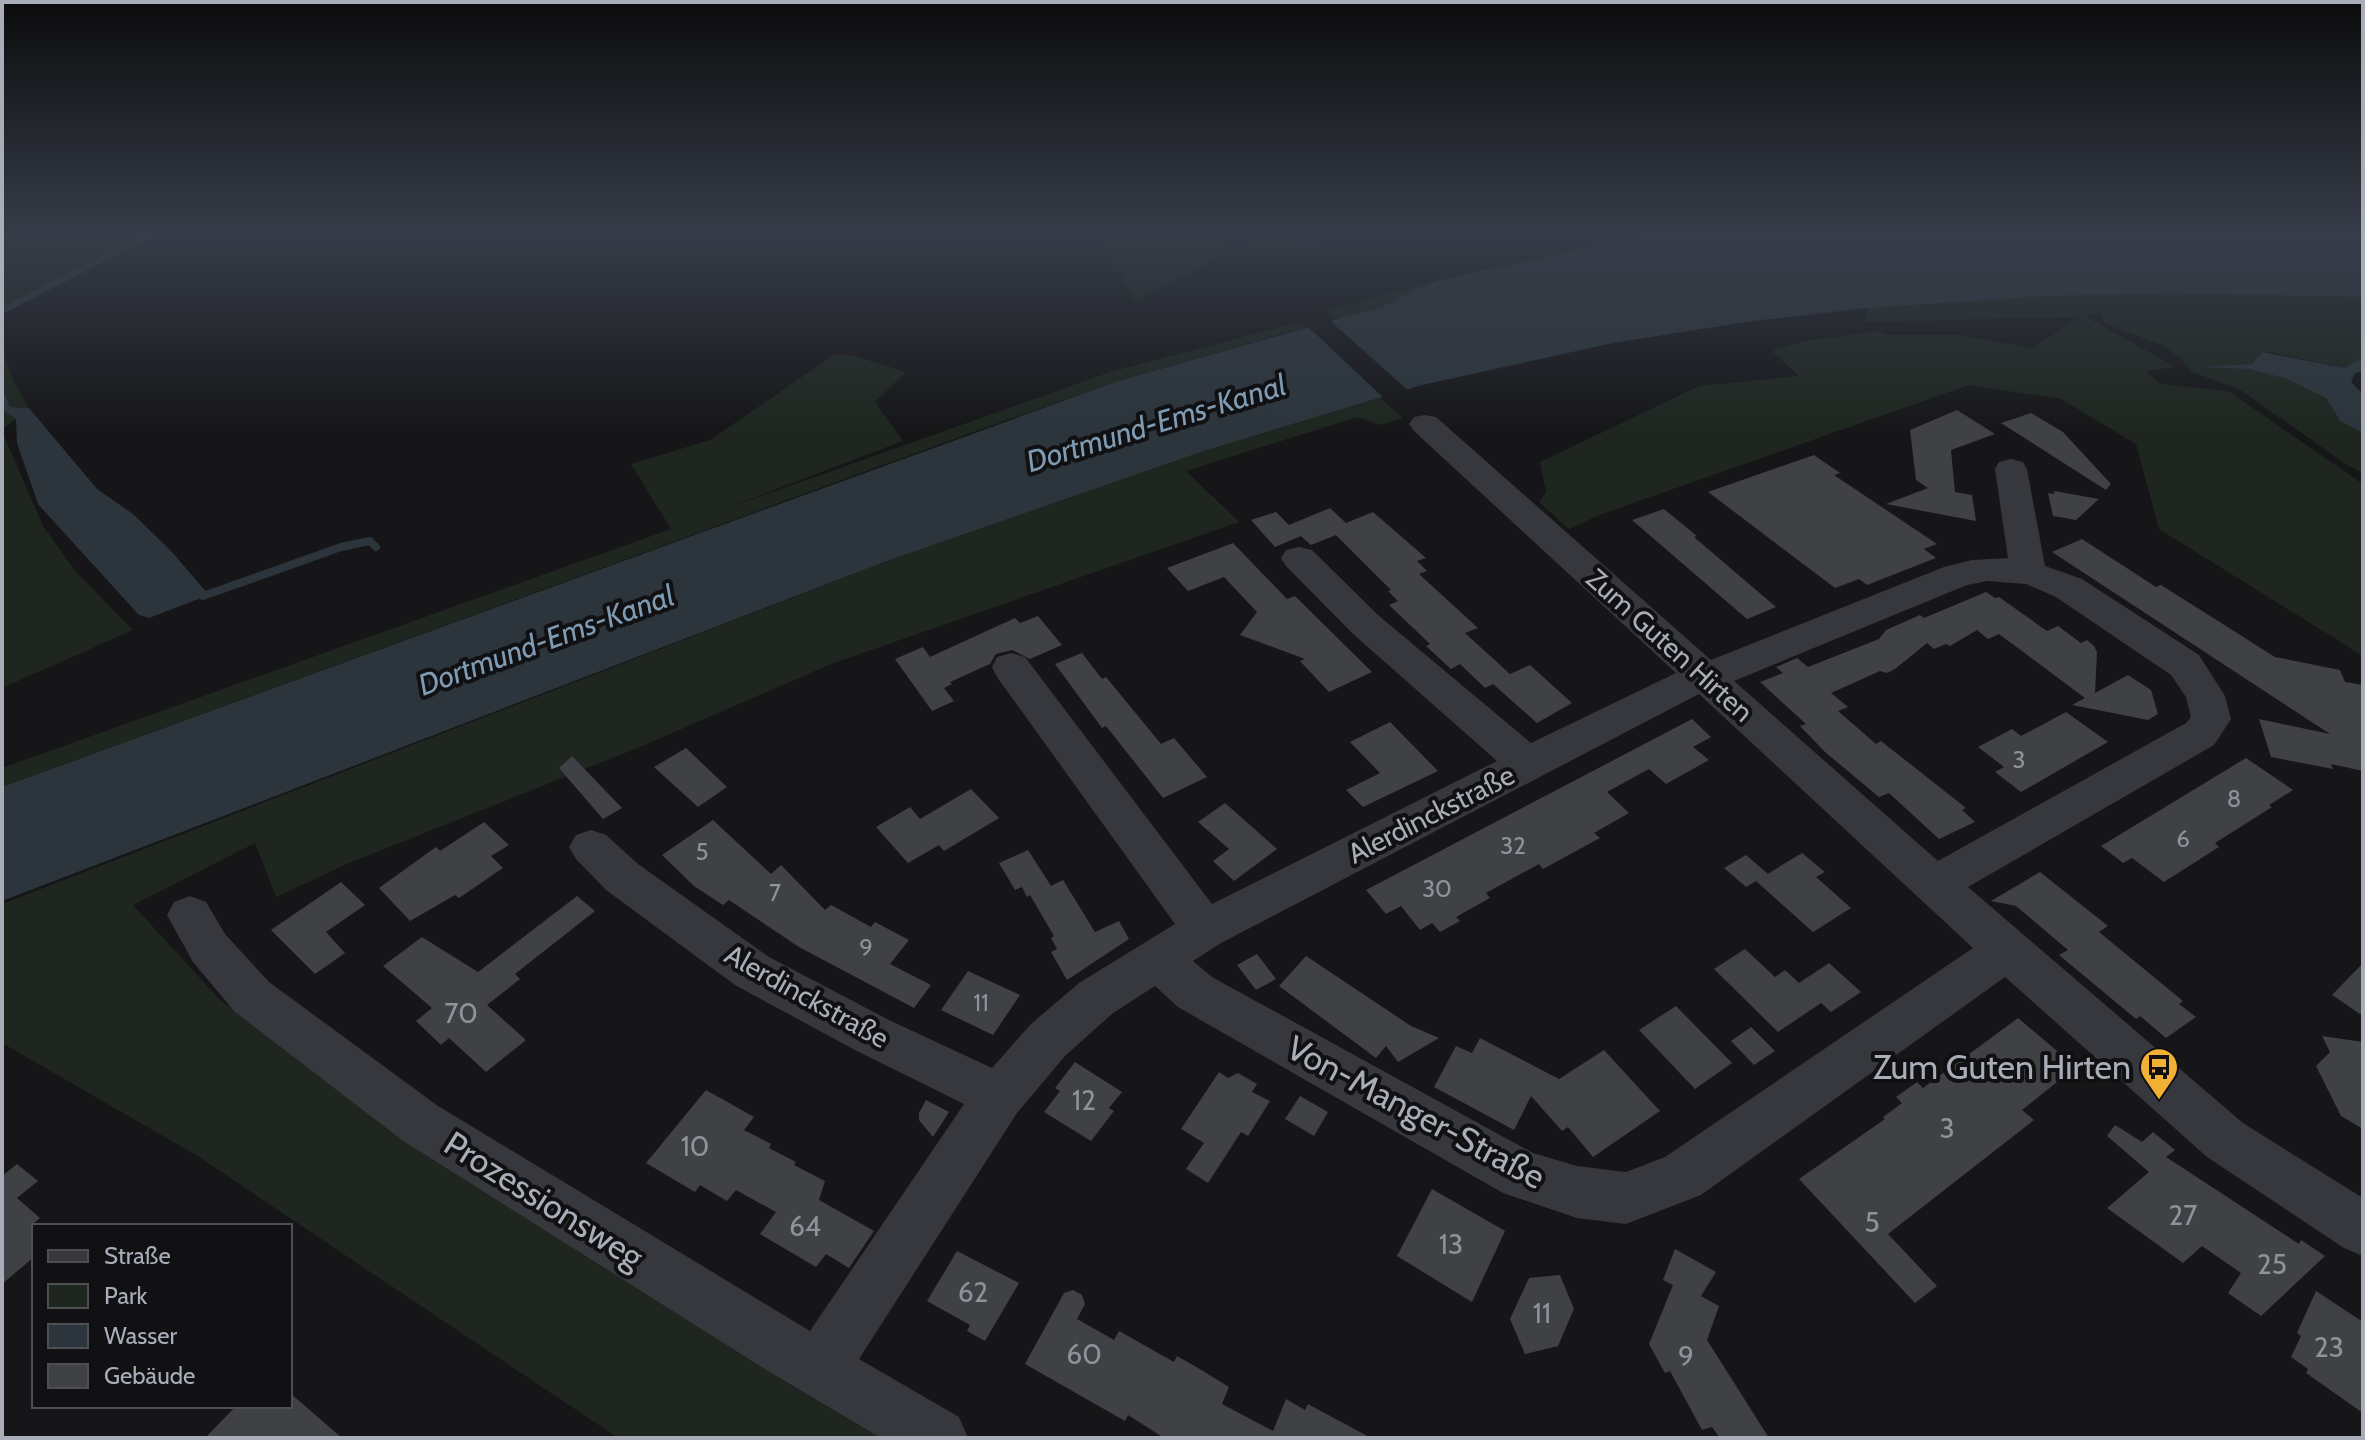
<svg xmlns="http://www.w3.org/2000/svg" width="2365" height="1440" viewBox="0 0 2365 1440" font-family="Cabin,sans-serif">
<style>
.green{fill:#1e261f}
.water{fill:#2c353c}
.pier{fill:#161618}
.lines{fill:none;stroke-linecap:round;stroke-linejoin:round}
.stream-far1{stroke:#2c353c;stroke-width:6}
.stream{stroke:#2c353c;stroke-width:8}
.building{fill:#404145}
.minor{fill:#37383d;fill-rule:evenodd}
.labels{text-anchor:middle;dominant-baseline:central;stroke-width:8;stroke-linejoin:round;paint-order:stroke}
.number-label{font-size:24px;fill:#8e929b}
.street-label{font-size:28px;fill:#a8adb8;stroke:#111113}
.near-number-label{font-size:28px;fill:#8e929b}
.water-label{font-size:30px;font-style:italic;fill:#7f9bb3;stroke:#111113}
.near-poi-label{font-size:34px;fill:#a8adb8;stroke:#111113;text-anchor:end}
.near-street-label{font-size:34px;fill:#a8adb8;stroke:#111113}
</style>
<rect width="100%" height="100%" fill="#161618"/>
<g class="green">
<polygon points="2,232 166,232 2,313"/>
<polygon points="1098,232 1214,232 1231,252 1135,301"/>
<polygon points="1236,232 1385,232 1260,252"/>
<polygon points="1436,281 1384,306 1335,320 1325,311"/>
<polygon points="2171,293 2363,297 2363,357 2345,368 2269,352 2262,352 2252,364 2197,367 2249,369 2287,379 2326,398 2340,421 2363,433 2363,473 2344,463 2239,389 2192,372 2179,357 2163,346 2104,323 2100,311 2084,316 2176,367 2146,371 2160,384 2228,391 2363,484 2363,656 2159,529 2136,444 2061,399 1969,385 1602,514 1569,529 1539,502 1546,492 1540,462 1699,386 1799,376 1772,351 1804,341 1880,331 1884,335 1960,335 2031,348 2081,317 1865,322 1867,308 2051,296"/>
<polygon points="1300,322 1306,327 1118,381 982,429 2,787 2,768 671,529 631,464 710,440 834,355 851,355 906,372 875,402 903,441 722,510 1110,372"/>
<polygon points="2,349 14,382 29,408 13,407 3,410 16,419 2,429"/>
<polygon points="1380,398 1403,418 1381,425 1357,417 1186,471 1239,522 831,664 640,747 347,864 276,897 255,843 133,905 220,1000 355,1094 884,1438 618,1438 196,1155 2,1043 2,904 887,561 1204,451"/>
<polygon points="2,431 43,526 75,571 133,630 2,688"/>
</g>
<g class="water">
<polygon points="1694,232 2322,232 2363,236 2363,297 2171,293 2051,296 1867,308 1753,321 1618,342 1422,385 1204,451 887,561 2,901 2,787 1118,381 1384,306 1436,281 1616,242"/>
<polygon points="2262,352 2345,368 2363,357 2363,371 2355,373 2351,382 2363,394 2363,433 2340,421 2326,398 2287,379 2249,369 2197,367 2252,364"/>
<polygon points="13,407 29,408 97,489 133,514 171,551 209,595 149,618 139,615 38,504 17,443 16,419 2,410"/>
</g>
<polygon class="pier" points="1327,318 1411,393 1386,400 1304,323"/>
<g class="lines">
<g class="stream-far1">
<polyline points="2,311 154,232"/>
<polyline points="2,395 7,408 15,413"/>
</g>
<polyline class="stream" points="203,596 341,547 370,541 376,547"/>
</g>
<g class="building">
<polygon points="1957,410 1995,434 1951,450 1955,492 1972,495 1976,521 1886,504 1928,488 1916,480 1910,430"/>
<polygon points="2031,413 2063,432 2111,484 2106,490 2001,423"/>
<polygon points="1814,455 1840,473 1834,475 1937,544 1924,549 1936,558 1867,585 1859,579 1835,588 1708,492"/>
<polygon points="2054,491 2099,499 2076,520 2053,516 2048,493 2054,494"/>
<polygon points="1330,508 1346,523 1373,512 1426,558 1417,561 1427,571 1419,574 1478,628 1465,633 1510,674 1530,665 1572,703 1537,723 1493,684 1485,688 1460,664 1451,669 1426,646 1430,644 1389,605 1398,601 1388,591 1391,590 1336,535 1311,545 1301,536 1275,547 1251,520 1276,512 1289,525"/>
<polygon points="1664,509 1697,536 1694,537 1776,607 1747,619 1632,520"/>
<polygon points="2082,539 2156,587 2161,585 2275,657 2340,670 2345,682 2363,685 2363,771 2331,764 2333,769 2271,757 2259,719 2330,734 2052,552"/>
<polygon points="1233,543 1287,599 1295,596 1372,672 1329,692 1300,661 1305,659 1240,635 1257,612 1224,577 1188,591 1167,568"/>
<polygon points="1986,592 1995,598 1999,597 2047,631 2058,626 2081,643 2087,640 2094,646 2097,652 2095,693 2128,675 2151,690 2158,714 2148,720 2072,705 2085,698 1999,634 1988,639 1977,630 1950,646 1946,644 1934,649 1927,643 1895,669 1887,673 1880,671 1831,693 1848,707 1838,711 1876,744 1881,741 1966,808 1962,810 1975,822 1939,839 1889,793 1879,797 1825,752 1800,726 1806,724 1760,682 1783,673 1776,667 1797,658 1808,667 1879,639 1886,630 1920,615 1924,618"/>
<polygon points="1038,616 1062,645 1030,659 1012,650 996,654 990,664 950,682 952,684 944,688 954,701 932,711 895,659 923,647 930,657 1015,618 1020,623"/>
<polygon points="1082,653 1102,679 1106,677 1161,744 1174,738 1207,777 1163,798 1106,726 1102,728 1055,664"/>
<polygon points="2066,712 2108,742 2021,792 1995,772 2004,767 1978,747 2012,729 2021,736"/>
<polygon points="1692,719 1711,737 1693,747 1709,760 1666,784 1649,769 1607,792 1629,813 1594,833 1600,838 1543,869 1539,864 1486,893 1490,898 1456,917 1460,921 1440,932 1432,923 1420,930 1401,906 1386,914 1366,890"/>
<polygon points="1390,722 1438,771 1363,807 1346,790 1380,773 1350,742"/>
<polygon points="686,748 727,787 698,807 654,767"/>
<polygon points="572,756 622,808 603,819 559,768"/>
<polygon points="2246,758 2293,790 2269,805 2272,807 2215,843 2219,847 2164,882 2132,858 2123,863 2101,846"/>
<polygon points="971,789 999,818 944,851 939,845 908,863 876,827 910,807 920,819"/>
<polygon points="1225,803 1277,849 1234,881 1213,861 1229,849 1198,822"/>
<polygon points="713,820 771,874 781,865 825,910 831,905 871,927 875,922 909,940 890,964 931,985 914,1008 799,947 729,900 723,905 694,886 662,855"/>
<polygon points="484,822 509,845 491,856 503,868 459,898 455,895 410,921 379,888 436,847 440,851"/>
<polygon points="1028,850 1051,886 1063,880 1095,932 1119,921 1129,939 1067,980 1051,952 1057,949 1051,938 1054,936 1030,895 1027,897 1022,887 1015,890 999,863"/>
<polygon points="1802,853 1825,872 1816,877 1851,908 1813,932 1756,881"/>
<polygon points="1746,855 1768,874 1746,887 1724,868"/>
<polygon points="2040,872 2108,926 2099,932 2183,1001 2179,1004 2196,1017 2166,1038 2140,1016 2136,1019 2059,955 2068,950 2016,906 1991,901"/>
<polygon points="341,882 365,905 326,932 345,953 315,974 271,930"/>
<polygon points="577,896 595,911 515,974 520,979 487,1005 526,1040 486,1072 449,1038 441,1045 416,1021 432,1008 383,966 422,937 478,972"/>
<polygon points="1745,949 1775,977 1785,970 1799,983 1829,963 1861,992 1831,1012 1821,1003 1778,1032 1714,969"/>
<polygon points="1257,954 1276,979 1256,990 1237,965"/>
<polygon points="1306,956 1411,1026 1439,1038 1398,1062 1386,1046 1376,1058 1279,986"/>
<polygon points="2363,963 2363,1016 2332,995"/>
<polygon points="968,971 1020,995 993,1035 941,1010"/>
<polygon points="1676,1006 1732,1063 1695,1089 1639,1030"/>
<polygon points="2018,1018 2076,1067 2022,1110 2034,1120 1888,1234 1937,1286 1915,1303 1799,1179 1885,1119 1883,1117 1902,1103 1896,1097 1917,1082 1923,1088"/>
<polygon points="1751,1027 1775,1051 1754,1065 1731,1041"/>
<polygon points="2322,1036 2363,1042 2363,1129 2341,1116 2316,1066 2330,1052"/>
<polygon points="1480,1038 1559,1079 1604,1050 1660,1111 1593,1157 1568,1127 1562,1131 1531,1096 1514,1130 1434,1087 1456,1046 1472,1053"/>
<polygon points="1075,1062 1122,1092 1109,1108 1114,1111 1091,1141 1044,1112 1060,1091 1055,1088"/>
<polygon points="1219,1072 1228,1078 1238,1073 1257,1084 1252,1092 1270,1101 1248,1136 1241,1132 1208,1183 1186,1169 1204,1143 1181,1129"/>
<polygon points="706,1090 754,1117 744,1130 771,1144 769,1148 796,1162 794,1165 825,1181 819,1200 874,1231 849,1268 826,1254 816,1267 760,1234 776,1212 736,1190 727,1201 700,1185 695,1192 646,1163"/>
<polygon points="1300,1096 1328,1112 1314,1136 1285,1119"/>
<polygon points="926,1100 949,1112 933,1137 919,1120 919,1113"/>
<polygon points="2115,1125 2142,1142 2153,1132 2175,1150 2166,1157 2299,1244 2301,1240 2325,1256 2261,1316 2228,1293 2241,1273 2202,1246 2183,1263 2107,1208 2149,1172 2107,1136"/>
<polygon points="17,1164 38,1181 17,1198 40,1218 34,1223 34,1257 2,1284 2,1176"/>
<polygon points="1432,1189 1505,1231 1472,1302 1397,1256"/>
<polygon points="1675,1249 1716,1272 1701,1296 1719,1306 1707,1340 1769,1438 1720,1438 1712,1427 1702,1430 1670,1371 1665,1373 1649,1344 1673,1285 1663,1280"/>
<polygon points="957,1251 1019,1283 985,1341 967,1331 970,1325 927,1301"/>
<polygon points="1560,1275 1574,1309 1558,1346 1525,1354 1510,1319 1529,1278"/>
<polygon points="1073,1290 1082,1295 1085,1304 1077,1319 1114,1340 1119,1331 1174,1362 1177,1356 1198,1368 1229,1387 1222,1404 1273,1431 1286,1399 1305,1410 1308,1404 1371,1438 1164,1438 1128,1415 1125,1421 1025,1364 1064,1293"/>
<polygon points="2316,1291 2363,1322 2363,1413 2306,1373 2308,1369 2291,1357 2301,1336 2297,1333"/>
<polygon points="290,1393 342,1438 205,1438 236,1406 290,1406"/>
</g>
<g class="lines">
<path class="minor" d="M1425,415L1436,417L1711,660L1944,567L1972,560L2008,558L1995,469L1999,462L2011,459L2023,462L2027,469L2045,566L2082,579L2199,655L2225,696L2231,719L2214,745L1968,887L2243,1123L2363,1198V1256L2344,1248L2207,1157L2005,977L1701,1195L1626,1224L1577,1218L1503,1193L1178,1007L1155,986L1113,1013L1065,1056L1017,1113L859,1359L959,1417L968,1438H881L760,1366L402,1140L235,1012L193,962L167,915L174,902L190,896L206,902L225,934L269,982L438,1106L810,1331L964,1104L855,1050L735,985L606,890L576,859L569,847L576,835L591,830L606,835L638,864L769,957L889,1020L992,1068L1031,1024L1079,983L1175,924L997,677L992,667L997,657L1011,653L1025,657L1212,904L1497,761L1352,633L1286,566L1281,558L1286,550L1299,547L1312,550L1378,615L1531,743L1676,673L1414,431L1409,424L1414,417ZM1987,581L2026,584L2056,597L2171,675L2186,697L2191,717L2186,723L1938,861L1734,681L1967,585ZM1699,694L1973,948L1665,1157L1626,1172L1577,1166L1533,1153L1212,977L1193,961L1221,943Z"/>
</g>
<linearGradient id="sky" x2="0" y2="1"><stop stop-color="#0c0c0d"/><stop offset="0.54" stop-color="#363c48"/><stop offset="1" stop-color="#363c48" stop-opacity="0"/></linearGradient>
<rect width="2365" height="433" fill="url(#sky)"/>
<defs>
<g id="bus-pin" transform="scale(2)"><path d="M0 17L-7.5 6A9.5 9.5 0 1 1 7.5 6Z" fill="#f2b134" stroke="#111113"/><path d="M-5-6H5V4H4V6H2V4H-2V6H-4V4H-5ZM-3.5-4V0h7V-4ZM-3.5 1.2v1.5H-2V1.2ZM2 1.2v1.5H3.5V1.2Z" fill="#111"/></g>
</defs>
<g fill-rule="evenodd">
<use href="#bus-pin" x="2159" y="1067"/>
</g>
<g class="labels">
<g class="number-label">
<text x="2019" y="759">3</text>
<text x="2234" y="798">8</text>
<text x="2183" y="838">6</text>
<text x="1513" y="845">32</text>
<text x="702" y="851">5</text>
<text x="1437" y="888">30</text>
<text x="775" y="892">7</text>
<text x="866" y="947">9</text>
<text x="981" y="1002">11</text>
</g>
<g class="street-label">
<text transform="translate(1670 645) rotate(42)">Zum Guten Hirten</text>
<text transform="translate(1431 814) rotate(-27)">Alerdinckstraße</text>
<text transform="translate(807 996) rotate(29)">Alerdinckstraße</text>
</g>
<g class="near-number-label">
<text x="461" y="1013">70</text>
<text x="1084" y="1100">12</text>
<text x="1947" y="1128">3</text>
<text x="695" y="1146">10</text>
<text x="2183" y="1215">27</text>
<text x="1872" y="1222">5</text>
<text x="805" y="1226">64</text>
<text x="1451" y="1244">13</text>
<text x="2272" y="1264">25</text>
<text x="973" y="1292">62</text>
<text x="1542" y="1313">11</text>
<text x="2329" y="1347">23</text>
<text x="1084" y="1354">60</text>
<text x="1686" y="1356">9</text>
</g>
<g class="water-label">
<text transform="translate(1156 423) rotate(-17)">Dortmund-Ems-Kanal</text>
<text transform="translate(546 640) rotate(-20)">Dortmund-Ems-Kanal</text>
</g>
<g class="near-poi-label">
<text x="2131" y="1067">Zum Guten Hirten</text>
</g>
<g class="near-street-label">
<text transform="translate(1416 1112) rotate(28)">Von-Manger-Straße</text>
<text transform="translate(544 1200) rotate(32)">Prozessionsweg</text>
</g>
</g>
<rect width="2365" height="1440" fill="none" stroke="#a8adb8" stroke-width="8"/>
<rect x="32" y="1224" width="260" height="184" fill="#111113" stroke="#4d4f55" stroke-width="2"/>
<rect x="48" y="1250" width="40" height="12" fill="#37383d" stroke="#4d4f55" stroke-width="2"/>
<text x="104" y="1264" font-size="24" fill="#a8adb8">Straße</text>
<rect x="48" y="1284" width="40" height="24" fill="#1e261f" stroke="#4d4f55" stroke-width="2"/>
<text x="104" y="1304" font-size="24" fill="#a8adb8">Park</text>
<rect x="48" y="1324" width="40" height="24" fill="#2c353c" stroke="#4d4f55" stroke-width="2"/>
<text x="104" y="1344" font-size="24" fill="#a8adb8">Wasser</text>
<rect x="48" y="1364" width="40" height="24" fill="#404145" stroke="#4d4f55" stroke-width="2"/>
<text x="104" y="1384" font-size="24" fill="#a8adb8">Gebäude</text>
</svg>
